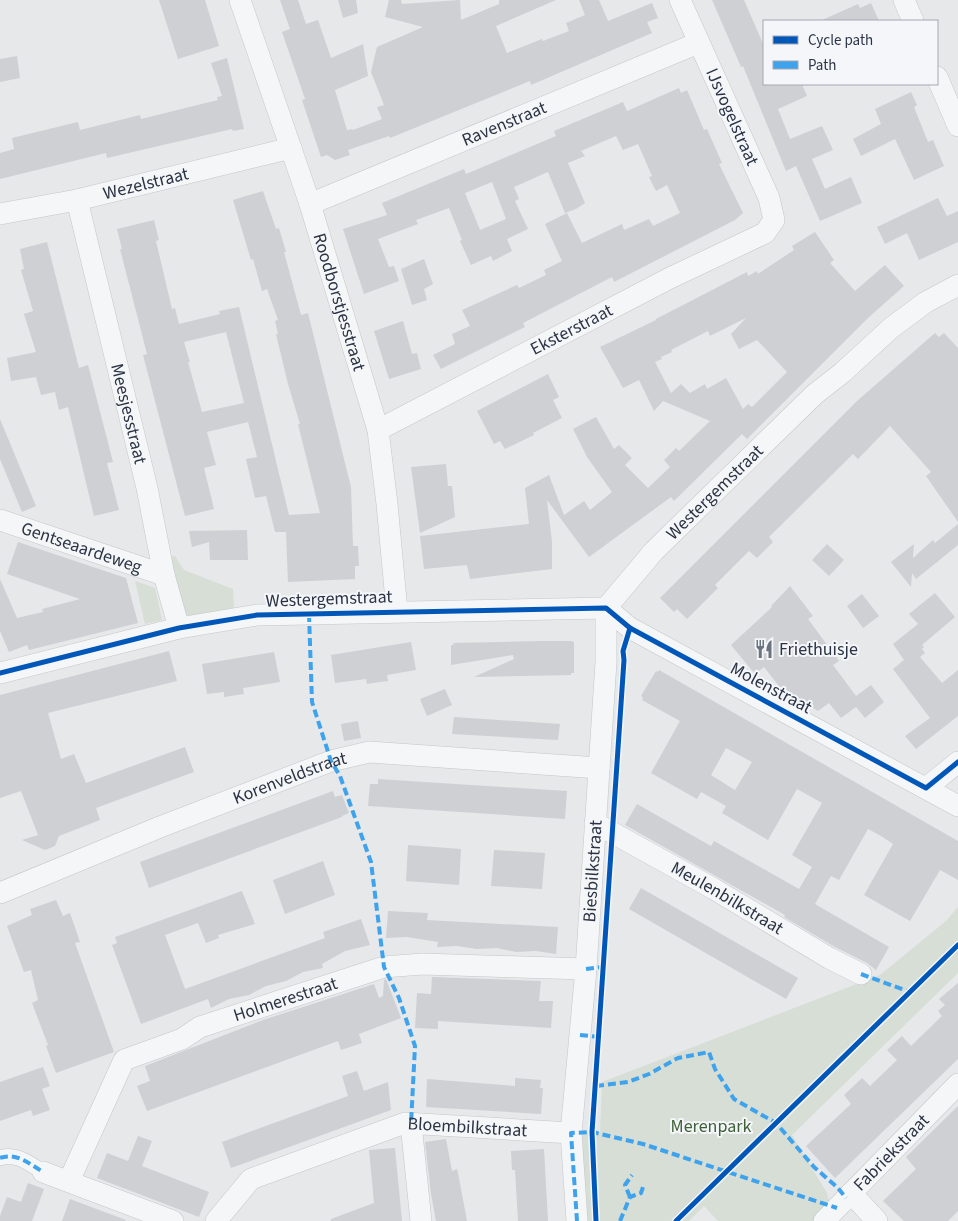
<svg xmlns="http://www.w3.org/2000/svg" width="958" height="1221" viewBox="0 0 958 1221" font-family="'Source Sans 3',sans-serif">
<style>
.green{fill:#d6ded6}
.building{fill:#ced0d3;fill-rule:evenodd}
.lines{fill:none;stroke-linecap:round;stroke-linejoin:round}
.pedestrian-casing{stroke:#c4c6c8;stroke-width:16}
.minor-casing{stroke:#c4c6c8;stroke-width:22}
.pedestrian{stroke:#f5f6f7;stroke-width:15}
.minor{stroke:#f5f6f7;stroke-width:21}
.quiet{stroke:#3ea3ec;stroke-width:4;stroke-dasharray:8 4;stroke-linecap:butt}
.cycleway-casing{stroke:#f4f6f9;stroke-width:8}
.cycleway{stroke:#0057b8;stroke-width:5}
.labels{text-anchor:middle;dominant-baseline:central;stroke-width:4;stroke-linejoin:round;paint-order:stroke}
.street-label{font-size:18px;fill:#2b3445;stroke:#f4f6f9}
.poi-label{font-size:18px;fill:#2b3445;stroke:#f4f6f9;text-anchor:start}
.park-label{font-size:18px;fill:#3f6138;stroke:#f4f6f9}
</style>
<rect width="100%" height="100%" fill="#e6e8ea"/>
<g class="green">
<polygon points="175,556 184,570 233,589 234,610 191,617 183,612 170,557"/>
<polygon points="135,581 155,588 162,620 145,624"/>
<polygon points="958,907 958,973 792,1135 827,1193 834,1221 718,1221 704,1206 689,1221 586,1221 582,1132 600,1132 602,1082 880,975 946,921"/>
</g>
<g class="building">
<polygon points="159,0 205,0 219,46 178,59"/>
<polygon points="280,0 298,0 306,24 318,20 331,58 363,44 368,76 335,90 347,130 352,129 353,130 382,119 377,107 384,105 371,72 377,47 423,27 385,17 389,0 401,0 402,4 460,0 461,20 499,4 499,0 556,0 496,26 507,53 542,39 543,41 569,31 566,23 585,15 579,0 599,0 608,21 652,3 658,18 647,22 652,33 531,85 530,81 390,138 389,136 348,150 350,155 335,160 327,155 321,157 302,100 305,99 282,32 290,29"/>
<polygon points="338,0 356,0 358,13 343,18"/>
<polygon points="712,0 744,0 764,46 764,84 802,84 807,96 778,109 790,139 822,126 833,150 812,159 825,189 851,177 862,203 820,221 796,166 786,171 743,66 741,67"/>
<polygon points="871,3 879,21 820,21 858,4 860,8"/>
<polygon points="17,56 20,78 0,82 0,59"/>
<polygon points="227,58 244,129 233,131 232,129 107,158 106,153 0,179 0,153 14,149 12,138 78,122 80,130 140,115 141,119 218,100 217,97 222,96 211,63"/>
<path d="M679,88L681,93L687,90L704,130L707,129L722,163L719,164L743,213L735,220L614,282L612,277L523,323L525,327L441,369L433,355L455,344L452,334L470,326L462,310L517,285L519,288L546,275L544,270L562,261L545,224L567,213L582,243L622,224L624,230L649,219L653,226L680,213L667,185L656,191L649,177L652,176L638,144L623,150L616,136L581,151L585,156L568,163L585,203L576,209L565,213L548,172L514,187L519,199L515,201L528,229L507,239L512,251L493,261L491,256L471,265L460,241L462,240L449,208L416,220L418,224L378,239L389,267L394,266L399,281L364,294L343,229L387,215L382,203L464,169L466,174L556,136L554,131L623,102L627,111ZM492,182L506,219L480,230L465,193Z"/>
<polygon points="911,92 917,105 914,107 928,142 933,140 944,166 914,180 895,139 861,156 853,139 881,124 875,109"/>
<path d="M263,191L276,229L279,228L286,252H284L301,315L308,313L345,463L351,487L353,546H358L359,566H355V579L288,582L286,532H275L266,496L255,498L246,459L257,457L248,422L207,432L216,465L204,468L214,509L185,516L143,355L147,354L120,249H122L117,229L154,220L159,240L156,241L172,309L175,308L179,324L220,314L219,311L239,307L289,515L320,513L298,424H300L288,384L276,334H278L275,321L278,320L267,289L262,291L253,259L251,260L233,200ZM226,332L244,403L202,412L188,362H190L184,342Z"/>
<polygon points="938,198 947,216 958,211 958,242 919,260 907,233 885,244 877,227"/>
<path d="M815,232L834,260L830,263L855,291L885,265L904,286L868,318L747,439L742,434L674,501L671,497L589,557L547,500L552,542V569L470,579L467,565L424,569L420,536L529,524L525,488L549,475L564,515L584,501L590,510L612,492L587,457L573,429L596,417L614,449L619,445L632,458L625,465L648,488L670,467L664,460L676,448L679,451L710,421L663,401L654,411L639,380L623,388L600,347L656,320V319L747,272L748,276L757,271L758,274L794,250L792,246ZM746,318L731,334L739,349L757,340L787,372L752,407L748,404L743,409L726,378L707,389L705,384L690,393L681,384L671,393L655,362L662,359L661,357L672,352L671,350L708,331L710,336Z"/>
<polygon points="47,242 79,368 88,365 113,462 107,463 119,510 94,516 68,407 59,410 55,392 41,395 36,377 11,381 7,358 36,352 24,314 33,311 21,270 24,269 20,249"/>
<polygon points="424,259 433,284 424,289 427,300 412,305 401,269"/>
<polygon points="403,321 412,354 417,353 421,369 389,379 374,331"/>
<polygon points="935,333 939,337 944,333 958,348 958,522 926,476 931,472 890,426 858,459 853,454 769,537 773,542 757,558 749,551 715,585 718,588 687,619 677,609 674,612 660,598 857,401"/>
<polygon points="548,374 559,397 553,400 562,418 533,433 534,435 505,449 500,441 494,444 477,411"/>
<polygon points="0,419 36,506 22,512 0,459"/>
<polygon points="446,464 448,486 452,486 455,517 420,533 411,467"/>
<polygon points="958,524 958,545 916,579 912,573 911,587 891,562 914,544 913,558 933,540 935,543"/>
<polygon points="247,530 248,560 210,560 209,542 192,547 189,531"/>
<polygon points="18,542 126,578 138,623 29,650 27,645 9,652 0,631 0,579 17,618 43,612 42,609 80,599 7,574"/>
<polygon points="827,544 844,560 829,576 812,560"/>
<polygon points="790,586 813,616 808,619 839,661 833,665 856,696 871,685 884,702 865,718 856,707 841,718 829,703 818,711 782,690 764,667 755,674 731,645 772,607 771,606"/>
<polygon points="935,593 955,617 922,645 924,647 922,649 925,653 920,657 942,683 958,670 958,716 916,749 905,736 930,718 893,669 904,660 893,644 918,624 909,614"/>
<polygon points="862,594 879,616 863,628 847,606"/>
<polygon points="540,641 571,641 574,642 574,673 571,673 571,675 474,677 514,659 513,655 451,665 451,645 454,645 453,643"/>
<polygon points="411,642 416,670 387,675 388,681 380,682 367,684 366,679 335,683 331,655"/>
<polygon points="169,651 177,681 48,713 61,759 74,754 86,783 185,747 194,772 96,808 100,820 59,836 55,846 45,850 22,840 38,835 21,791 0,798 0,695"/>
<polygon points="274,652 280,682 243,688 244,694 224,697 224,692 207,694 202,664"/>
<path d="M659,670L958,841V880L940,870L910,921L864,895L893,844L881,836L868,829L839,880L831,876L815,904L889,947L876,970L867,963L835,947L784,917L785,915L625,825L637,804L711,846L714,841L799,889L812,867L792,855L822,803L797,789L768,840L722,813L726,806L701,792L697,799L651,773L680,721L642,700L643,698L641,696L656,671L658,672ZM726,748L752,762L735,790L711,775Z"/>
<polygon points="445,689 452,705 427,716 420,699"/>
<polygon points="454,717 560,724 558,740 452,734"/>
<polygon points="358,721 361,738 344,741 341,724"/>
<polygon points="378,779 567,791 565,819 368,806 370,784 378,784"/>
<polygon points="333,791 335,797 342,795 349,813 342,816 342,817 149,888 140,862"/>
<polygon points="408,845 461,849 459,885 406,881"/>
<polygon points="494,850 545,853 542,889 491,886"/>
<polygon points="323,861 335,895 285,914 273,880"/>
<polygon points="641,888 798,978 786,999 629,909"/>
<polygon points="242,891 255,924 218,935 219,938 206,943 198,923 165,935 185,989 325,938 323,932 361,919 370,945 345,951 322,964 323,968 303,972 286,981 266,986 249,995 229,999 211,1008 208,999 141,1024 112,945 117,943 115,937"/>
<polygon points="56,900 63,916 70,913 80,942 75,943 114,1052 56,1073 46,1046 48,1045 32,1003 38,1000 31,970 24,972 7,926 32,915 30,909"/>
<polygon points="388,911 428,913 427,920 558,927 556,954 536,951 516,952 497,948 477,949 457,946 437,947 438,942 407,937 386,938"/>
<polygon points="432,977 541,981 539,1001 553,1001 551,1028 438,1021 438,1029 415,1028 417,993 431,994"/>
<polygon points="386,979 401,1018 359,1034 362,1043 341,1050 338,1041 147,1111 137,1086 150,1081 145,1066 263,1020 374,984 379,998 383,996 384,980"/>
<polygon points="958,983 958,1059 835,1178 806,1146 851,1104 844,1095 862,1078 870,1086 897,1060 887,1050 902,1036 911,1046 942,1016 938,1011 945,1005 939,999"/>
<polygon points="43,1067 50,1086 42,1089 50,1110 33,1116 31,1110 0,1121 0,1082"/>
<polygon points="357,1071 364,1091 388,1082 391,1110 231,1168 222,1142 348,1096 342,1076"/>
<polygon points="515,1078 541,1080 540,1088 543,1088 541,1114 426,1107 427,1079 515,1086"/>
<polygon points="958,1106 958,1211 948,1221 904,1221 883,1201 916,1169 906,1157"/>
<polygon points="138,1136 152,1141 142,1166 209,1192 199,1217 97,1178 107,1153 128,1161"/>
<polygon points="446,1139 452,1171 457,1169 458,1173 467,1221 436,1221 431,1194 425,1142"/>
<polygon points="395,1148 402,1221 331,1221 331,1219 374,1203 369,1150"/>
<polygon points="544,1149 548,1221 518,1221 515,1170 512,1170 511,1151"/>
<polygon points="28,1183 44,1189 32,1221 0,1221 0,1216 7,1197 21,1202"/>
<polygon points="70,1199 126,1220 125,1221 62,1221"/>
</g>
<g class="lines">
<g class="pedestrian-casing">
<path id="pedestrian" d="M0,1158C16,1152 30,1164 43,1172"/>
</g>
<g class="minor-casing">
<g id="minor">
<path id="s1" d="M240,0L310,204L378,430L387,504L397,611"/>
<polyline points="904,0 913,21"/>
<polyline points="937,77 958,126"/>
<path id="s2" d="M77,200L147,488L164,575L179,628"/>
<path id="s3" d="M310,204L698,43"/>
<path id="s4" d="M0,214L77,200L291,148"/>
<path id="s5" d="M378,430L670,278L765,233L774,220L769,198L680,0"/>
<path id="s6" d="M0,520L164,575"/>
<path id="s7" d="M606,608L654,551L815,394L842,373L891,328L926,302L958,285"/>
<polyline points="606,608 630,628 958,806"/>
<polyline points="0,673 179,628 257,615 606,608"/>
<polyline points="926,788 958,762"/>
<path id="s8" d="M595,823L714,889L829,958L861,974"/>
<path id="s9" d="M0,893L160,827L269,785L331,761L369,752L599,768"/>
<polyline points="411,1124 421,1221"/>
<polyline points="43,1172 173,1221"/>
<path id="s10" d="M69,1181L124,1060L182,1039L200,1027L384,967L422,964L586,969"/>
<polyline points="851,1193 877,1221"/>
<path id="s11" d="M216,1221L251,1179L405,1123L571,1133"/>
<path id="s12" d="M577,1221L571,1133L586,969L606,662V608"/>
<path id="s13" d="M824,1221L958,1084"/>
</g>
</g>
<use href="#pedestrian" class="pedestrian"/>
<use href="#minor" class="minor"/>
<g class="quiet">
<polyline points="309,614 312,702 331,761 340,776 371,862 384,967 399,998 415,1046 411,1124"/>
<polyline points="586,969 603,967"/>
<polyline points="861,974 910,992"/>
<polyline points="580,1035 599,1037"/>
<polyline points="596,1086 628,1082 649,1074 678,1058 709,1052 715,1069 734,1099 776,1123 814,1167 838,1188 846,1198"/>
<path d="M0,1158C16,1152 30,1164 43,1172"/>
<polyline points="630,1197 625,1185 632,1175"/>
<polyline points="577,1221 571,1133 592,1132 643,1144 837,1208"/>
<polyline points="620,1221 630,1197 641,1193 644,1184"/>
</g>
<g class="cycleway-casing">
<g id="cycleway">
<polyline points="0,673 179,628 257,615 606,608 630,628 926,788 958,762"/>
<polyline points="596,1221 592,1132 624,660 623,651 630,628"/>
<polyline points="676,1221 958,945"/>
</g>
</g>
<use href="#cycleway" class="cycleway"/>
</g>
<defs>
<g id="restaurant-bare" transform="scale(1.5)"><path d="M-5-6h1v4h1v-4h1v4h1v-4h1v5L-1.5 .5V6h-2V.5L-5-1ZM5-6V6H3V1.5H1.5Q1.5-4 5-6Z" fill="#6c737f" stroke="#f4f6f9" stroke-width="2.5" paint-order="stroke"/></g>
</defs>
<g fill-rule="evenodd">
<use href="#restaurant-bare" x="764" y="649"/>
</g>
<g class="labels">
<g class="street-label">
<text transform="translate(732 117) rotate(66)">IJsvogelstraat</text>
<text stroke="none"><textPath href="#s3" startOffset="210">Ravenstraat</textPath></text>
<text stroke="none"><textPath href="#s4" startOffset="149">Wezelstraat</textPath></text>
<text stroke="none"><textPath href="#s1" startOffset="318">Roodborstjesstraat</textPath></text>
<text stroke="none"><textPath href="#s5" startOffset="218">Eksterstraat</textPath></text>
<text stroke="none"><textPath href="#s2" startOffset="220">Meesjesstraat</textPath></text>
<text stroke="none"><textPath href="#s7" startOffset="159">Westergemstraat</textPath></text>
<text stroke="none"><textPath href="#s6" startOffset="86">Gentseaardeweg</textPath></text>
<text transform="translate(329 599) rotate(-2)">Westergemstraat</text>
<text transform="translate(771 688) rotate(28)">Molenstraat</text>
<text stroke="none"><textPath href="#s9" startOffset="312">Korenveldstraat</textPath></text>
<text stroke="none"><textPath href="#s12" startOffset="351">Biesbilkstraat</textPath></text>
<text stroke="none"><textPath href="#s8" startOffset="152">Meulenbilkstraat</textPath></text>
<text stroke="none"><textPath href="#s10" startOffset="306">Holmerestraat</textPath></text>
<text stroke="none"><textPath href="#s11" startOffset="281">Bloembilkstraat</textPath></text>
<text stroke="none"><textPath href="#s13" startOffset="96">Fabriekstraat</textPath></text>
</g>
<g class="poi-label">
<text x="779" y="649">Friethuisje</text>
</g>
<g class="park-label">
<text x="711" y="1126">Merenpark</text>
</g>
</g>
<rect x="763" y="20" width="175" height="65" fill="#f4f6f9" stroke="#a4a8b1"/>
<rect x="773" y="36" width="25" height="8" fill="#0057b8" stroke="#a4a8b1"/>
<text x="808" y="45" font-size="15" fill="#2b3445">Cycle path</text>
<rect x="773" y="61" width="25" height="8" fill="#3ea3ec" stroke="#a4a8b1"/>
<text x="808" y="70" font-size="15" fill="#2b3445">Path</text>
</svg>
